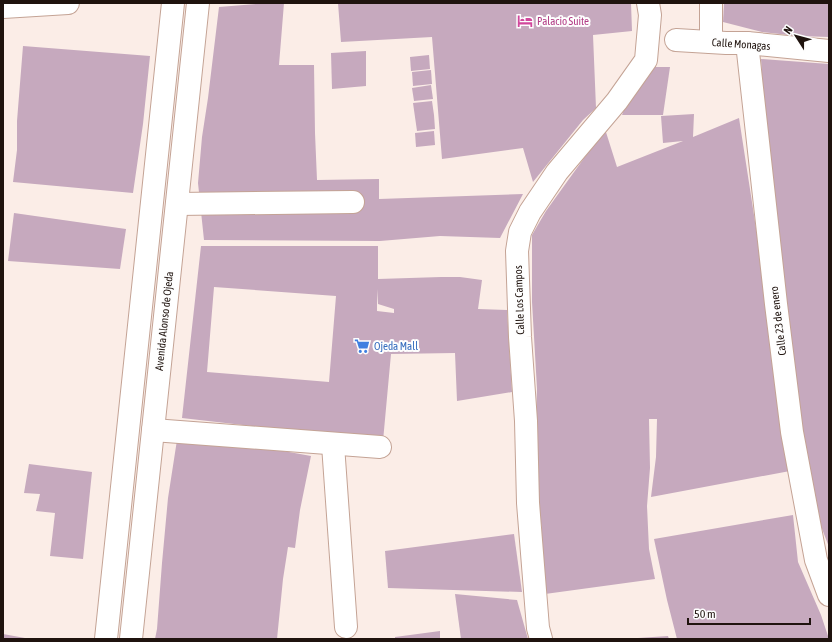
<svg xmlns="http://www.w3.org/2000/svg" width="832" height="642" viewBox="0 0 832 642" font-family="'Asap Condensed',sans-serif">
<style>
.building{fill:#c6a9be;fill-rule:evenodd}
.lines{fill:none;stroke-linecap:round;stroke-linejoin:round}
.minor-casing{stroke:#c4a395;stroke-width:24}
.minor{stroke:#fff;stroke-width:22}
.labels{text-anchor:middle;dominant-baseline:central;stroke-width:4;stroke-linejoin:round;paint-order:stroke}
.hotel-label{font-size:11px;fill:#b23c85;stroke:#fefefe;text-anchor:start}
.street-label{font-size:11px;fill:#1f130e;stroke:#fefefe}
.shop-label{font-size:11px;fill:#366cbe;stroke:#fefefe;text-anchor:start}
</style>
<rect width="100%" height="100%" fill="#fbede7"/>
<g class="building">
<polygon points="267,3 284,3 279,65 314,65 315,133 317,180 379,179 379,199 523,194 500,238 440,236 380,241 204,240 198,183 202,137 208,98 219,7"/>
<polygon points="338,3 631,3 632,31 593,35 596,108 583,120 533,182 523,148 442,159 432,37 341,42"/>
<polygon points="724,3 829,3 829,37 798,36 762,32 723,22"/>
<polygon points="23,46 150,56 143,124 133,193 13,182 17,150 17,121"/>
<polygon points="366,51 366,86 332,89 331,53"/>
<polygon points="429,55 430,69 411,71 410,57"/>
<polygon points="761,59 829,64 829,547 811,500 797,399 781,251 767,153"/>
<polygon points="651,67 670,67 663,115 622,115 626,105"/>
<polygon points="431,70 432,84 413,86 412,72"/>
<polygon points="431,85 433,99 414,101 412,88"/>
<polygon points="432,101 434,115 422,116 434,115 435,129 417,131 413,103"/>
<polygon points="694,114 693,137 739,118 760,254 769,340 778,385 790,471 651,497 656,457 657,419 649,419 650,468 647,506 649,549 655,579 545,594 542,561 542,529 534,481 537,389 532,302 532,235 546,211 605,129 617,167 683,141 663,143 661,116"/>
<polygon points="434,131 435,145 416,147 415,133"/>
<polygon points="14,213 126,229 120,269 8,261"/>
<path d="M201,246H378V279L441,277H460L482,280L478,309L507,310L512,392L457,401L455,353L391,354L383,441L182,418ZM214,287L336,296L329,382L207,372ZM377,289L378,304L394,309V313L377,311Z"/>
<polygon points="177,440 256,446 311,456 300,510 295,548 288,547 283,579 277,639 155,639 157,629 162,563 168,498"/>
<polygon points="29,464 92,472 83,559 50,556 55,513 36,511 40,494 24,493"/>
<polygon points="793,515 798,562 821,615 829,639 677,639 667,600 654,539"/>
<polygon points="514,534 522,592 388,588 385,551"/>
<polygon points="455,594 517,600 528,639 461,639"/>
<polygon points="440,631 440,639 395,639 395,637"/>
<polygon points="3,634 25,638 25,639 3,639"/>
<polygon points="668,636 669,639 638,639 638,638"/>
</g>
<g class="lines">
<g class="minor-casing">
<g id="minor">
<polyline points="711,3 711,42"/>
<polyline points="3,7 68,3"/>
<polyline points="676,40 726,43 747,43 829,51"/>
<polyline points="747,43 776,304 792,432 816,560 829,595"/>
<polyline points="177,204 353,202"/>
<polyline points="153,430 380,447"/>
<polyline points="333,445 346,627"/>
<polyline points="106,639 173,3"/>
<polyline points="131,639 198,3"/>
<polyline points="541,639 538,628 528,503 526,421 520,337 517,251 520,232 530,212 557,172 617,101 646,60 650,15 648,3"/>
</g>
</g>
<use href="#minor" class="minor"/>
</g>
<defs>
<g id="hotel-bare" transform="scale(1.2)"><path d="M-6-4.5h1.5V1H6V5H4.5V3h-9V5H-6ZM-4 0a1.8 1.8 0 1 1 3.6 0ZM.5 0V-2.5h3Q6-2.5 6 0Z" fill="#d1479c" stroke="#fefefe" stroke-width="2.5" paint-order="stroke"/></g>
<g id="supermarket-bare" transform="scale(1.2)"><path d="M-6-5.5h2.5l.6 2H6L4.5 2H-2.5L-4.4-4H-6ZM-1.5 3.2a1.3 1.3 0 1 0 .1 0ZM3 3.2a1.3 1.3 0 1 0 .1 0Z" fill="#3f7fe0" stroke="#fefefe" stroke-width="2.5" paint-order="stroke"/></g>
</defs>
<g fill-rule="evenodd">
<use href="#hotel-bare" x="525" y="21"/>
<use href="#supermarket-bare" x="362" y="346"/>
</g>
<g class="labels">
<g class="hotel-label">
<text x="537" y="21">Palacio Suite</text>
</g>
<g class="street-label">
<text transform="translate(741 44) rotate(4)">Calle Monagas</text>
<text transform="translate(519 300) rotate(-92)">Calle Los Campos</text>
<text transform="translate(164 321) rotate(-84)">Avenida Alonso de Ojeda</text>
<text transform="translate(778 321) rotate(-97)">Calle 23 de enero</text>
</g>
<g class="shop-label">
<text x="374" y="346">Ojeda Mall</text>
</g>
</g>
<rect width="832" height="642" fill="none" stroke="#1f130e" stroke-width="8"/>
<g transform="translate(796 36) rotate(306)" stroke="#fefefe" stroke-width="3" paint-order="stroke">
<path d="M0-3L7 15L0 10L-7 15Z" fill="#1f130e"/>
<text y="-6" font-size="11" font-weight="bold" text-anchor="middle" fill="#1f130e">N</text>
</g>
<path d="M688 618v6h122v-6" fill="none" stroke="#1f130e" stroke-width="2"/>
<text x="694" y="618" font-size="12" fill="#1f130e" stroke="#fefefe" stroke-width="3" paint-order="stroke">50 m</text>
</svg>
